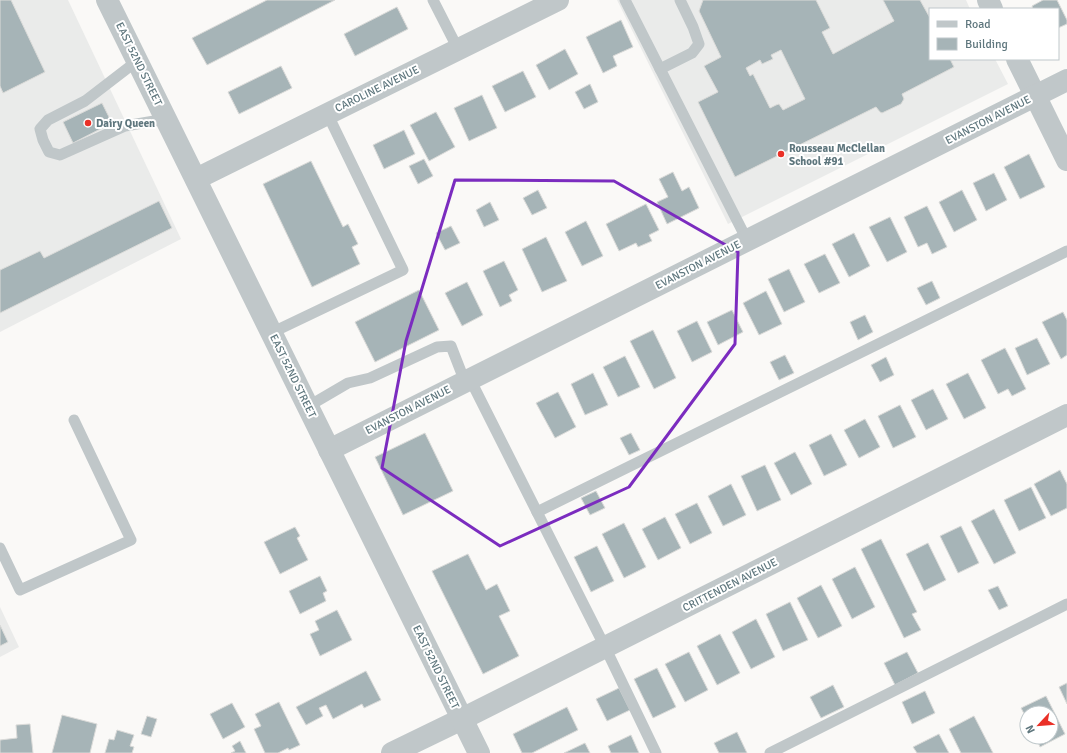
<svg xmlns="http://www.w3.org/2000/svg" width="1067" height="753" viewBox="0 0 1067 753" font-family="Signika,sans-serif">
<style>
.built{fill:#eaebea}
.building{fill:#a6b4b7;stroke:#dbdbd9;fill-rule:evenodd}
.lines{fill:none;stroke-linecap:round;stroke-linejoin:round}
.service{stroke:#c0c7c9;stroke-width:11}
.minor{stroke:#c0c7c9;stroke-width:22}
.tertiary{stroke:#c0c7c9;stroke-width:22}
.marked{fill:none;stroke:#7b2cbf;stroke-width:3;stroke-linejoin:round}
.poi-dot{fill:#ea3027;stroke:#fff;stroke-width:1.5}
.labels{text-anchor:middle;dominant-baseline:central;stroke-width:4;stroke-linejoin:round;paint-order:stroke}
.street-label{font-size:11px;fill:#5e767d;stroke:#fff}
.poi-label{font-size:11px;font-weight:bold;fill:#5e767d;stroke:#fff;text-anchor:start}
</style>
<rect width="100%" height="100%" fill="#faf9f7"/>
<g class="built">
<polygon points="0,0 68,0 181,239 0,332"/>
<polygon points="617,0 966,0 970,9 930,9 930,59 995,59 1008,84 728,224"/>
<polygon points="0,607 19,647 0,657"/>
</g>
<g class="building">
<polygon points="0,0 11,0 45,72 3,93 0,86"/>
<polygon points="267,0 335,0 207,65 192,38"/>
<path d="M703,0H816L830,28L822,32L833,54L894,21L883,0H920L930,18V59H950L954,67L902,94L904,99L901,104L882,113L880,112L876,107L735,177L698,102L718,92L704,66L721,57L699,11ZM781,50L805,99L783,110L779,104L776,105L770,108L753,74L750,76L746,68L760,60L762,64L773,59L771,55Z"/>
<polygon points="1043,0 1057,0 1067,20 1067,24 1058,28 1058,9 1033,9 1032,6"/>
<polygon points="397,7 408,29 355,56 344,34"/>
<polygon points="621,20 633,47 613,56 617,66 603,73 586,37"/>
<polygon points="565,49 578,74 549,90 536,65"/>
<polygon points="281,66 292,88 239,114 228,92"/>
<polygon points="523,71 536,97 505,112 492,86"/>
<polygon points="590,84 598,102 584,109 575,92"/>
<polygon points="482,95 497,128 469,141 454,108"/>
<polygon points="102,103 112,123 73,143 63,122"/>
<polygon points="436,112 455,147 429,161 410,125"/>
<polygon points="404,130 415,154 384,169 373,145"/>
<polygon points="1029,154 1045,187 1020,199 1004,167"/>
<polygon points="424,159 433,176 418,184 409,166"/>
<polygon points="311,161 343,227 348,224 358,244 352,247 360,264 312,287 263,184"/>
<polygon points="673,172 682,191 689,187 699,208 667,224 657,202 668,197 659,179"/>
<polygon points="994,173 1007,200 986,211 973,183"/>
<polygon points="538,190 547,208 532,215 523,198"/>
<polygon points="962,190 977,220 954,232 939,202"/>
<polygon points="159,201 172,228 0,313 0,270 40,251 44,258"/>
<polygon points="490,202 499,220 484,227 476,210"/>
<polygon points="646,204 659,230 649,235 652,241 638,247 636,243 619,251 606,224"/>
<polygon points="927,206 947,247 932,254 927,243 918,247 904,217"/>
<polygon points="890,217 907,252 887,262 869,227"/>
<polygon points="586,221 603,256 582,266 565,232"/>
<polygon points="451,226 460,243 445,250 436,233"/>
<polygon points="854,233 870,266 849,277 832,244"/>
<polygon points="546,237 567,281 542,292 522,249"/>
<polygon points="825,254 840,283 819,293 804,264"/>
<polygon points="504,261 518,290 509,295 512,301 500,307 483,271"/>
<polygon points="789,269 805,302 784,312 768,279"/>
<polygon points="932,281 940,298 926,305 917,288"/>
<polygon points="467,282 483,315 462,326 445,293"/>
<polygon points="419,290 439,330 375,362 355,322"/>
<polygon points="766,291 782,324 759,335 743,303"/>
<polygon points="732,310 743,332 718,345 707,322"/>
<polygon points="1063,312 1067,320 1067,355 1061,359 1042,322"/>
<polygon points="865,315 873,332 858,340 850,322"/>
<polygon points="697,321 712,352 692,362 677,331"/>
<polygon points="653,330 676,378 654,389 630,341"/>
<polygon points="1037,338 1050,364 1027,375 1015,348"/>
<polygon points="1005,348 1026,389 1012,396 1008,389 998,394 981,360"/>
<polygon points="785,355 794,373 779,380 770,362"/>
<polygon points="625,356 640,387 618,397 603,367"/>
<polygon points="886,357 894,375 880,382 871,365"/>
<polygon points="593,373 608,405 585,415 571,384"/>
<polygon points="968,373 986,408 964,419 946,384"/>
<polygon points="933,389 948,419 926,430 911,400"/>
<polygon points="558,392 576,427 555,438 536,403"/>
<polygon points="900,405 916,437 893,448 878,416"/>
<polygon points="865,419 880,447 859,458 844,430"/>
<polygon points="425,433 453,491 403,515 375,457"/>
<polygon points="631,433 640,450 629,455 620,438"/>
<polygon points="831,434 847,465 824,476 809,445"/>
<polygon points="795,452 812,484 791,495 774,463"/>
<polygon points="765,465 781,500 757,511 741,476"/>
<polygon points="1060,470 1067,484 1067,508 1051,516 1034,484"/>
<polygon points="731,484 746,515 723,526 708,496"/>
<polygon points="1031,487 1046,518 1019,531 1004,500"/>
<polygon points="596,491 605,508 590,515 581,498"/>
<polygon points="697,503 712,533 690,544 675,514"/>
<polygon points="994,509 1016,553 994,564 971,521"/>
<polygon points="665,517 681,548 658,560 642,529"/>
<polygon points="624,523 646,567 624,578 602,534"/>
<polygon points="961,526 979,563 958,573 940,536"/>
<polygon points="295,527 300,536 297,538 308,560 280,574 264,542"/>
<polygon points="881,539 917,612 912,614 921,630 904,638 861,549"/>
<polygon points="928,543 946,580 924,591 906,554"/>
<polygon points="597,546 614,581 591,592 574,557"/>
<polygon points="468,554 486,590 497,584 510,611 499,616 519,656 483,674 432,571"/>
<polygon points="855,567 875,607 852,619 832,579"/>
<polygon points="320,576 327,591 323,593 326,601 300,614 289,591"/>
<polygon points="821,585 842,626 818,638 797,598"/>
<polygon points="998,586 1008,606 999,610 988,590"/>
<polygon points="790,602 808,640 783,651 766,614"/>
<polygon points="337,610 352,640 320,656 310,634 319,630 315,621"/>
<polygon points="756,619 775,657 751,669 732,632"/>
<polygon points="0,625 8,642 0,646"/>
<polygon points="720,634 740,673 717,685 697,646"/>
<polygon points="689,652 708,690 685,702 665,664"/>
<polygon points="907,652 918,673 895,685 884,663"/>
<polygon points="657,668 676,707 653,718 634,679"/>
<polygon points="366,671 381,700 364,708 362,704 333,719 326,705 319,708 323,716 306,725 296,707"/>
<polygon points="1067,683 1067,704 1059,687"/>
<polygon points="833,685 844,707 821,718 810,697"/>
<polygon points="619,688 630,710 607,721 596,699"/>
<polygon points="925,691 935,713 912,724 902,702"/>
<polygon points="1046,696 1065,734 1040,747 1036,737 1051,737 1051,713 1027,713 1027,719 1021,708"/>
<polygon points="279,702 300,745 289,750 288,748 278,753 265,753 254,729 261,726 255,714"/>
<polygon points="232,703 245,727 223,739 210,714"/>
<polygon points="567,707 578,730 532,753 522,753 513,734"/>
<polygon points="62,715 97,724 90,753 52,753"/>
<polygon points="147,716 157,719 151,737 141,734"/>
<polygon points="974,716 993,753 961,753 949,729"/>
<polygon points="30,724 33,753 0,753 0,740 17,738 16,725"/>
<polygon points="117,730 134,735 130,746 134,747 132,753 105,753 109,739 114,740"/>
<polygon points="737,732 747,753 719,753 714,743"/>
<polygon points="939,734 949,753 917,753 913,747"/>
<polygon points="631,735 639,753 611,753 608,746"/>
<polygon points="240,741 246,753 231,753 235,751 232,746"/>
<polygon points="585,743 590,753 564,753"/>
</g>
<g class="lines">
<g class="service">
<polyline points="433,0 458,49"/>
<polyline points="625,0 747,240"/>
<polyline points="137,61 85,101 48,120 40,129 43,140 49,152 60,155 125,126 166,119"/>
<polyline points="660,69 692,53 699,44 693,27 680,0"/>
<polyline points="271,333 403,270 327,113"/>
<polyline points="470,379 605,647 656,753"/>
<polyline points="307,407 348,383 370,378 437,347 451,346 465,382"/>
<polyline points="537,512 1067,251"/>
<polyline points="0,548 20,590 131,540 74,420"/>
<polyline points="770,753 1067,604"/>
</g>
<g class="minor">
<polyline points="988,0 992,9"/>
<polyline points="1017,59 1067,160"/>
<polyline points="196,179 558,0"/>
<polyline points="329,450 1067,80"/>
<polyline points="392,753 462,719 1067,415"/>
</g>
<polyline class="tertiary" points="107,0 479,753"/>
</g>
<path class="marked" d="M455,180L614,181L738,252L735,344L629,487L500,546L382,468L406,341Z"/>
<g class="poi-dot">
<circle cx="88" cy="123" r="4"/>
<circle cx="781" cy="154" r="4"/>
</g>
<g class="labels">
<g class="street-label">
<text transform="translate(139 64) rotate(64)">EAST 52ND STREET</text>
<text transform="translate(377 89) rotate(-26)">CAROLINE AVENUE</text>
<text transform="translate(988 120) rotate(-27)">EVANSTON AVENUE</text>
<text transform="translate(698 265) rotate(-27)">EVANSTON AVENUE</text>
<text transform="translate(293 376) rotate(64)">EAST 52ND STREET</text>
<text transform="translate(408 410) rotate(-27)">EVANSTON AVENUE</text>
<text transform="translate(730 585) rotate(-27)">CRITTENDEN AVENUE</text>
<text transform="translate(436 667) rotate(64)">EAST 52ND STREET</text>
</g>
<g class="poi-label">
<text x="96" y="123">Dairy Queen</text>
<text x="789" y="148">Rousseau McClellan<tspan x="789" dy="13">School #91</tspan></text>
</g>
</g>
<rect x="929" y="8" width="130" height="52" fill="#ffffff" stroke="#bfc8cb"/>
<rect x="937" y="21" width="20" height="6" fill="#c0c7c9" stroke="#bfc8cb"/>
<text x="965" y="28" font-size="12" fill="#5e767d">Road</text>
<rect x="937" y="38" width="20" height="12" fill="#a6b4b7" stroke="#bfc8cb"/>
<text x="965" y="48" font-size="12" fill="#5e767d">Building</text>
<g transform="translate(1039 725) rotate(244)"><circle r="19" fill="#ffffff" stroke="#bfc8cb"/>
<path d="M0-3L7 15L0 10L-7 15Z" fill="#ea3027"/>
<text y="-6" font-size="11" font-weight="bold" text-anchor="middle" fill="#5e767d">N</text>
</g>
</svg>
